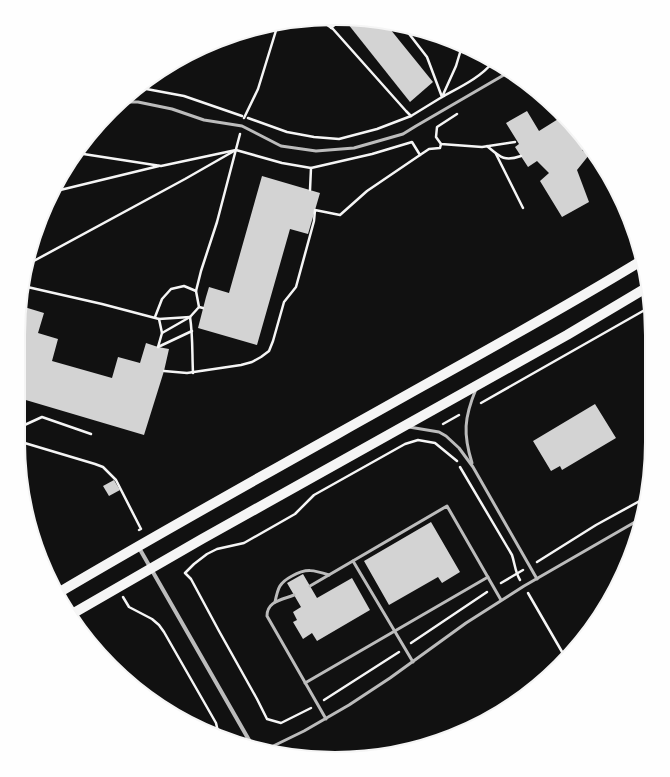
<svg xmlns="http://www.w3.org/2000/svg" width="670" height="777" viewBox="0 0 670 777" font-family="Raleway,sans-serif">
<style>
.building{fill:#d3d3d3}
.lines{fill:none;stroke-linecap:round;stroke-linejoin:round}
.path{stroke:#f5f5f5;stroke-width:2.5}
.service{stroke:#bcbcbc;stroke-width:3}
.minor{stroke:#bcbcbc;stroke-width:4}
.trunk{stroke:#f5f5f5;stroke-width:10}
.rim{fill:none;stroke:#f5f5f5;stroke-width:2}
</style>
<rect width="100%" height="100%" fill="#111"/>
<g class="building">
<polygon points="344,19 356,19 386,24 433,82 410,102"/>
<polygon points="527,111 539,131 563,116 573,126 588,146 582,150 589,155 577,170 589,202 562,217 540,181 549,173 537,161 528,167 515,147 519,144 506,123"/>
<polygon points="262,176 320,193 308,234 290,229 257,345 198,328 206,297 209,287 229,293"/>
<polygon points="21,306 44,313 38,333 58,339 52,361 112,378 118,357 140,363 146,343 158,347 169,349 164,371 144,435 19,398"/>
<polygon points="595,404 616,438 562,470 560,466 551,471 533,441"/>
<polygon points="114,480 120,490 109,496 103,486"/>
<polygon points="431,522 460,572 442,583 438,577 389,605 364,561"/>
<polygon points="303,574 317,598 352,578 370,610 317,641 312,633 303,639 293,622 297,620 293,612 301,607 287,583"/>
</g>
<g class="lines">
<g class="path">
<polyline points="320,20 333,29 406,111 411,116 442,97 427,57 403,26"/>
<polyline points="326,24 327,20"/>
<polyline points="331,28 341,19"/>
<path d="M462,46L456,66L442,97C460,87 480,78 493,62"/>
<polyline points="137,89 141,88 184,96 242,116"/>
<polyline points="457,114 437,127 436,137 441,144 482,147 515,142"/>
<polyline points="244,118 258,89 278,24"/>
<polyline points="248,118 287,132 314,137 339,139 377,129 411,116"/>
<path d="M487,146C500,157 504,162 521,156"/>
<polyline points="77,153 161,166 236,150 282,163 311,168 372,154 412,142 420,155 429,149 440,148 441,144"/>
<polyline points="496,154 523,208"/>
<polyline points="310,190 311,168"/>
<polyline points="52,192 159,166"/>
<polyline points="30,263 185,179 234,151"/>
<polyline points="23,286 102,304 159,319 190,317"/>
<polyline points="203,308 199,307 196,291 201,271 217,222 240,134"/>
<polyline points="155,317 162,299 171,289 184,286 196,291"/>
<path d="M190,317C193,336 192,354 193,373"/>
<polyline points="162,333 190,317 199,307"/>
<polyline points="158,347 192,331"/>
<polyline points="158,347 162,333 159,319"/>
<polyline points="164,371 187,373 241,365 252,362 261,357 269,351 273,341 284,302 296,287 314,221 315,210 340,215 367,191 420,155"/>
<polyline points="481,403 650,307"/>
<polyline points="443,424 459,415"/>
<polyline points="18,428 42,417 91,434"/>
<polyline points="18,441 95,464 103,467 116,480 141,529 139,530"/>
<path d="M460,467L512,555C515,564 515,572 520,580"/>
<polyline points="537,562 596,525 647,497"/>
<polyline points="501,583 523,570"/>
<polyline points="528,593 565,657"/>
<polyline points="123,597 129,607 152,619 159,625 164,632 216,723 219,736"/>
<polyline points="411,643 487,592"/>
<polyline points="324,700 399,652"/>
<polyline points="311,708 281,723 267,719 257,699 219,631 191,579 185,573 194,564 207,554 217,549 244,543 295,514 314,495 405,444 418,440 435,443 457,461"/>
</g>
<g class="service">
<polyline points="121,102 138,102 172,109 204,120 242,126 281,146 316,151 354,148 403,134 416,126 509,72"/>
<polyline points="409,427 439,432 446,436 459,448 473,467 537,579"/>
<path d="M472,463C463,434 464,418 476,389"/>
<polyline points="353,561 413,662"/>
<polyline points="310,586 447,506 501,600"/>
<path d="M294,595C282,600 267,601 267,616L326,719"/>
<path d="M275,602C278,588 279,583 292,576C306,568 314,570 329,575"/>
<polyline points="305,683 488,577"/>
<polyline points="265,750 304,731 349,705 390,678 466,623 524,586 642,518"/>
</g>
<polyline class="minor" points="138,546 253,747"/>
<g class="trunk">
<path d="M58,593C178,522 300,455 421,387C495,346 569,305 641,261"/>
<polyline points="72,614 202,539 567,335 646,288"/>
</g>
</g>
<path d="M0 0H670V777H0ZM335 25H335A310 310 0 0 1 645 335V442A310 310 0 0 1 335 752H335A310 310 0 0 1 25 442V335A310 310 0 0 1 335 25Z" fill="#fefefe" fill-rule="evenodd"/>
<path class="rim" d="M335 25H335A310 310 0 0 1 645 335V442A310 310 0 0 1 335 752H335A310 310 0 0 1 25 442V335A310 310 0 0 1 335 25Z"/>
</svg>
